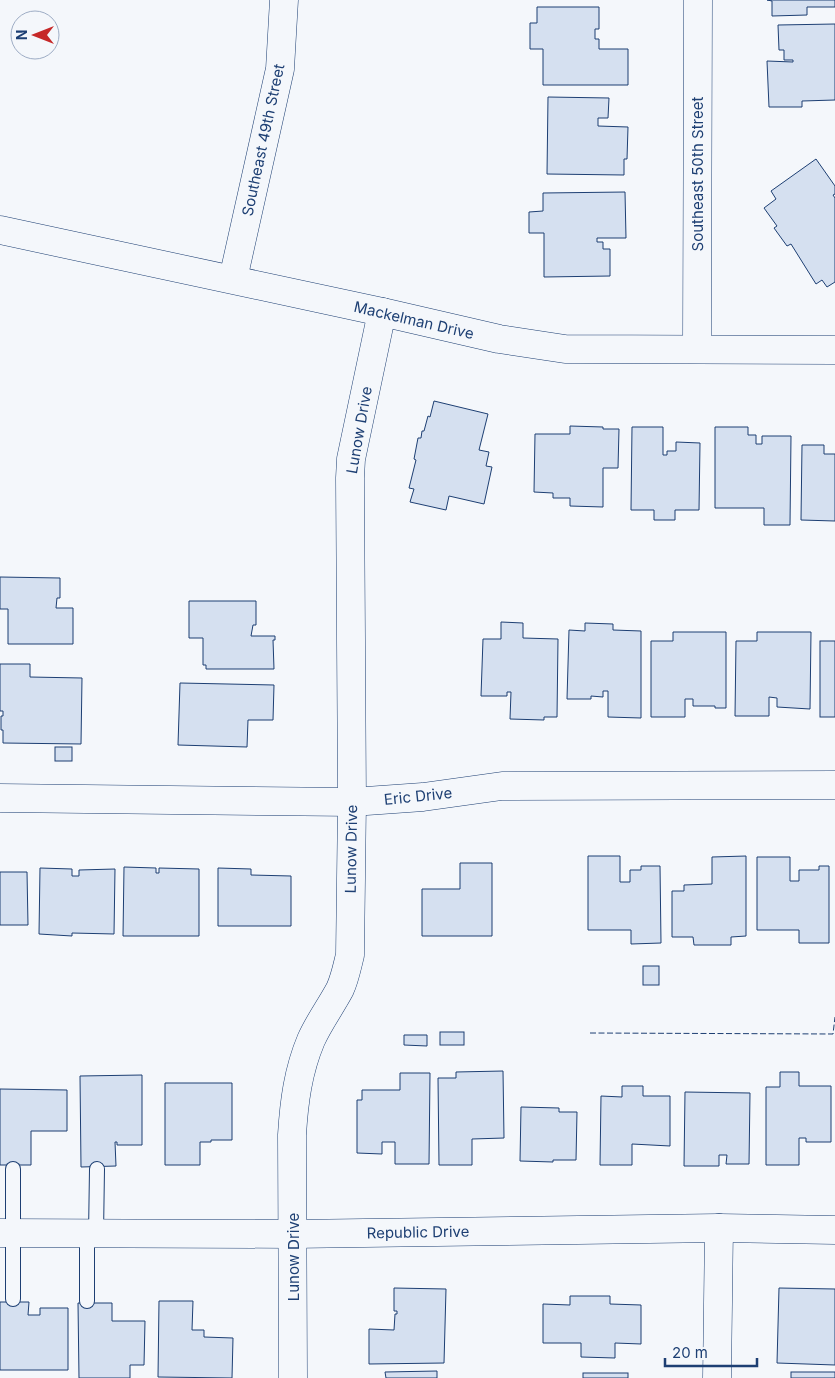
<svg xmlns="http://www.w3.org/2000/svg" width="835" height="1378" viewBox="0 0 835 1378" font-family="Inter,sans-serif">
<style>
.building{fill:#d5e0f0;stroke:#1d3f73}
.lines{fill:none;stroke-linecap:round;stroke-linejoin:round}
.service-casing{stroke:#1d3f73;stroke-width:16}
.minor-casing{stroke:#1d3f73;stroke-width:29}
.tertiary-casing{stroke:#1d3f73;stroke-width:29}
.service{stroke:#f4f7fb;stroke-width:14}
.minor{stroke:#f4f7fb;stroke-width:28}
.tertiary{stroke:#f4f7fb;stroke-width:28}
.fence{stroke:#1d3f73;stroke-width:1;stroke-dasharray:6 2.5;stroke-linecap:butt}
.labels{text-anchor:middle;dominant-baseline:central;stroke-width:4;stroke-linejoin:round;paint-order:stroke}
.street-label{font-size:15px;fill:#1d3f73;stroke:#f4f7fb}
</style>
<rect width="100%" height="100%" fill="#f4f7fb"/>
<g class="building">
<polygon points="767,0 835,0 835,7 807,7 807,15 772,16 772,1"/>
<polygon points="537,7 599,7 599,29 595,29 595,39 599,39 599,49 628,49 628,85 543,85 543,49 530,49 530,23 537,23"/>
<polygon points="835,24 835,100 802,101 802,107 769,107 767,61 793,62 793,60 784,60 784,50 779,50 778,25"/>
<polygon points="548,97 609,98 608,118 598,118 598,126 628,127 627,159 624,159 624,175 547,174"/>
<polygon points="816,159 835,186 835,194 833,195 835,198 835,282 827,287 822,280 816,284 791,244 787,246 774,228 777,226 764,208 776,199 771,191"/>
<polygon points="625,192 626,238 597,238 597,242 603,242 603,249 610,249 610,276 544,277 544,233 529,233 529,212 543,211 543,193"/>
<polygon points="434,401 488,414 479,450 489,452 486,466 492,467 484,504 449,496 446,510 410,502 414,489 409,488 416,460 414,459 418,438 421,438 422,431 424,431 428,416 430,417"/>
<polygon points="570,426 603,427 603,429 619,429 618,468 603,468 603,507 570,506 570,498 553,498 553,493 534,492 535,434 570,434"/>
<polygon points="632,427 663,427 663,455 667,455 667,451 676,451 676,442 700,443 699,510 675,510 675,520 654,520 654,510 631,510"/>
<polygon points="715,427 748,427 748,435 756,435 756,444 762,444 762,436 791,436 790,525 764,525 764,508 715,508"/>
<polygon points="802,445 824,445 824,454 835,454 835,521 801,520"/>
<polygon points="0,577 60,578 60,598 57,598 56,608 73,608 73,644 8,644 8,609 0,609"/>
<polygon points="189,601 256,601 256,625 253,625 251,636 275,636 275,640 273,640 274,669 206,669 206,665 203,665 203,638 189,638"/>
<polygon points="501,622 523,623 523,638 558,639 557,717 544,717 544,720 510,719 511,692 507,692 507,696 481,696 483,639 501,639"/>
<polygon points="585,623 613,624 613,630 641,631 641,718 608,717 608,691 603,691 603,697 591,696 591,699 567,699 569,630 585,631"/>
<polygon points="673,632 726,632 726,708 715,708 715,706 693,706 693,699 685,699 685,717 651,717 651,641 673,641"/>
<polygon points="757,632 811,632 810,709 777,707 777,698 769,697 769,716 735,716 736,641 757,641"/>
<rect x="820" y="641" width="15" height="76"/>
<polygon points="0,664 30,664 30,677 82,678 81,744 3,743 3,730 1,730 1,716 3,716 3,711 0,711"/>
<polygon points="180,683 274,685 273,720 248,720 247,747 178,745"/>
<rect x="55" y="747" width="17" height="14"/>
<polygon points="588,856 620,856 620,882 630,882 630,870 641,870 641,866 660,866 661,943 631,944 631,930 588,930"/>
<polygon points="746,856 746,936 731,937 731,945 694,945 693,937 672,937 672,891 684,891 684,885 712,884 712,857"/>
<polygon points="757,857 790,857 790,881 799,881 799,870 819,870 819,866 829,866 829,943 799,943 799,930 757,930"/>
<polygon points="460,863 492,863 492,936 422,936 422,889 460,889"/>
<polygon points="124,867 156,868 156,873 159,873 159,868 199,869 199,936 123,936"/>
<polygon points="40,868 72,869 72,876 79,876 79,870 115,869 114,934 72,933 72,936 39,934"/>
<polygon points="218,868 251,869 251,875 291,876 291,926 218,926"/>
<polygon points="0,872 27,872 28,925 0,925"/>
<rect x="643" y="966" width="16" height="19"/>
<rect x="440" y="1032" width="24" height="13"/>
<polygon points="404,1035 427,1035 427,1046 404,1045"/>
<polygon points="503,1071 504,1138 472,1139 472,1165 439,1165 438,1078 456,1078 456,1072"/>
<polygon points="780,1072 799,1072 799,1086 831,1086 831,1142 806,1142 806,1138 799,1138 799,1165 766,1165 766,1087 780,1087"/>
<polygon points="400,1073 430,1073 429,1164 395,1164 395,1142 382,1142 382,1154 357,1153 357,1100 362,1100 362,1090 400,1090"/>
<polygon points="142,1075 142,1145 117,1145 117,1142 115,1142 116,1166 81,1167 80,1076"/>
<polygon points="165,1083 232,1083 232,1140 211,1140 211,1142 200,1142 200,1165 165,1165"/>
<polygon points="622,1086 643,1086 643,1096 670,1096 670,1146 632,1144 632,1165 600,1165 601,1096 622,1097"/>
<polygon points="0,1089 67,1090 67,1131 31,1131 31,1165 0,1165"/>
<polygon points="685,1092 750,1093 749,1164 726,1164 727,1155 719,1155 719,1166 684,1166"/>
<polygon points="521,1107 559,1108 559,1112 577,1112 576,1160 553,1160 553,1162 520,1161"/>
<polygon points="394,1288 446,1289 444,1363 369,1364 369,1329 394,1330 395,1314 397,1314 397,1311 394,1311"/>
<polygon points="779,1288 835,1289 835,1365 777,1363"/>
<polygon points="570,1296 610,1296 610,1304 641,1305 641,1344 615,1343 615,1358 581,1357 581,1343 543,1343 543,1304 570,1305"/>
<polygon points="159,1301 193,1301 192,1330 204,1330 204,1337 233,1338 232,1378 158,1377"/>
<polygon points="0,1302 29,1302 28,1315 40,1315 40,1308 68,1308 68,1370 0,1370"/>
<polygon points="78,1303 112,1303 112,1321 145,1321 144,1365 130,1365 130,1378 79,1378"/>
<polygon points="437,1371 437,1378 386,1378 385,1372"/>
<rect x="791" y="1372" width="44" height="6"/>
<rect x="583" y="1373" width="45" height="5"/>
</g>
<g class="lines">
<g class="service-casing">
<g id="service">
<polyline points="13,1169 13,1299"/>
<polyline points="96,1234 97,1169"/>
<polyline points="87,1301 87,1234"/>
</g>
</g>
<g class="minor-casing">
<g id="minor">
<polyline points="233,279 280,69 284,0"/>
<polyline points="697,348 698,0"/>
<polyline points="0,798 352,802 423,797 502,786 835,785"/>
<polyline points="0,1233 292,1234 719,1228 835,1230"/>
<path d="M293,1378L292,1135C294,1102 298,1071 311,1040C319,1022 331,1006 340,989C345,978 347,967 350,955L352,802L350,478L351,459L382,312L499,339L565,349L835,350"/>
<polyline points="717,1378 719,1228"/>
</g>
</g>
<g class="tertiary-casing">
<polyline id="tertiary" points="0,230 382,312"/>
</g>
<use href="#service" class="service"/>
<use href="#minor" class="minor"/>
<use href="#tertiary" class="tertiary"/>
<polyline class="fence" points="590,1033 833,1034 835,1017"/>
</g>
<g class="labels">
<g class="street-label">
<text transform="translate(263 140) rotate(-78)">Southeast 49th Street</text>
<text transform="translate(697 174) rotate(-90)">Southeast 50th Street</text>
<text transform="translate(414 320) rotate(13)">Mackelman Drive</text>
<text transform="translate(359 430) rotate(-80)">Lunow Drive</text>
<text transform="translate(418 796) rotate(-6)">Eric Drive</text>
<text transform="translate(351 849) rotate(-89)">Lunow Drive</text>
<text transform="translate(418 1232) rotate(-1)">Republic Drive</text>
<text transform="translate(293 1257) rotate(-90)">Lunow Drive</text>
</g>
</g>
<g transform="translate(35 35) rotate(270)"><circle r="24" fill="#f4f7fb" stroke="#9eadc5"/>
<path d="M0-4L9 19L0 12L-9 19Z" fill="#c62828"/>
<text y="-8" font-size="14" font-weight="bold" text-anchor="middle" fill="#1d3f73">N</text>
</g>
<path d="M665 1358v8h92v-8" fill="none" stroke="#1d3f73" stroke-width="2.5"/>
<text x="672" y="1358" font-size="15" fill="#1d3f73" stroke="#f4f7fb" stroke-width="4" paint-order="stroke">20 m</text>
</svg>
